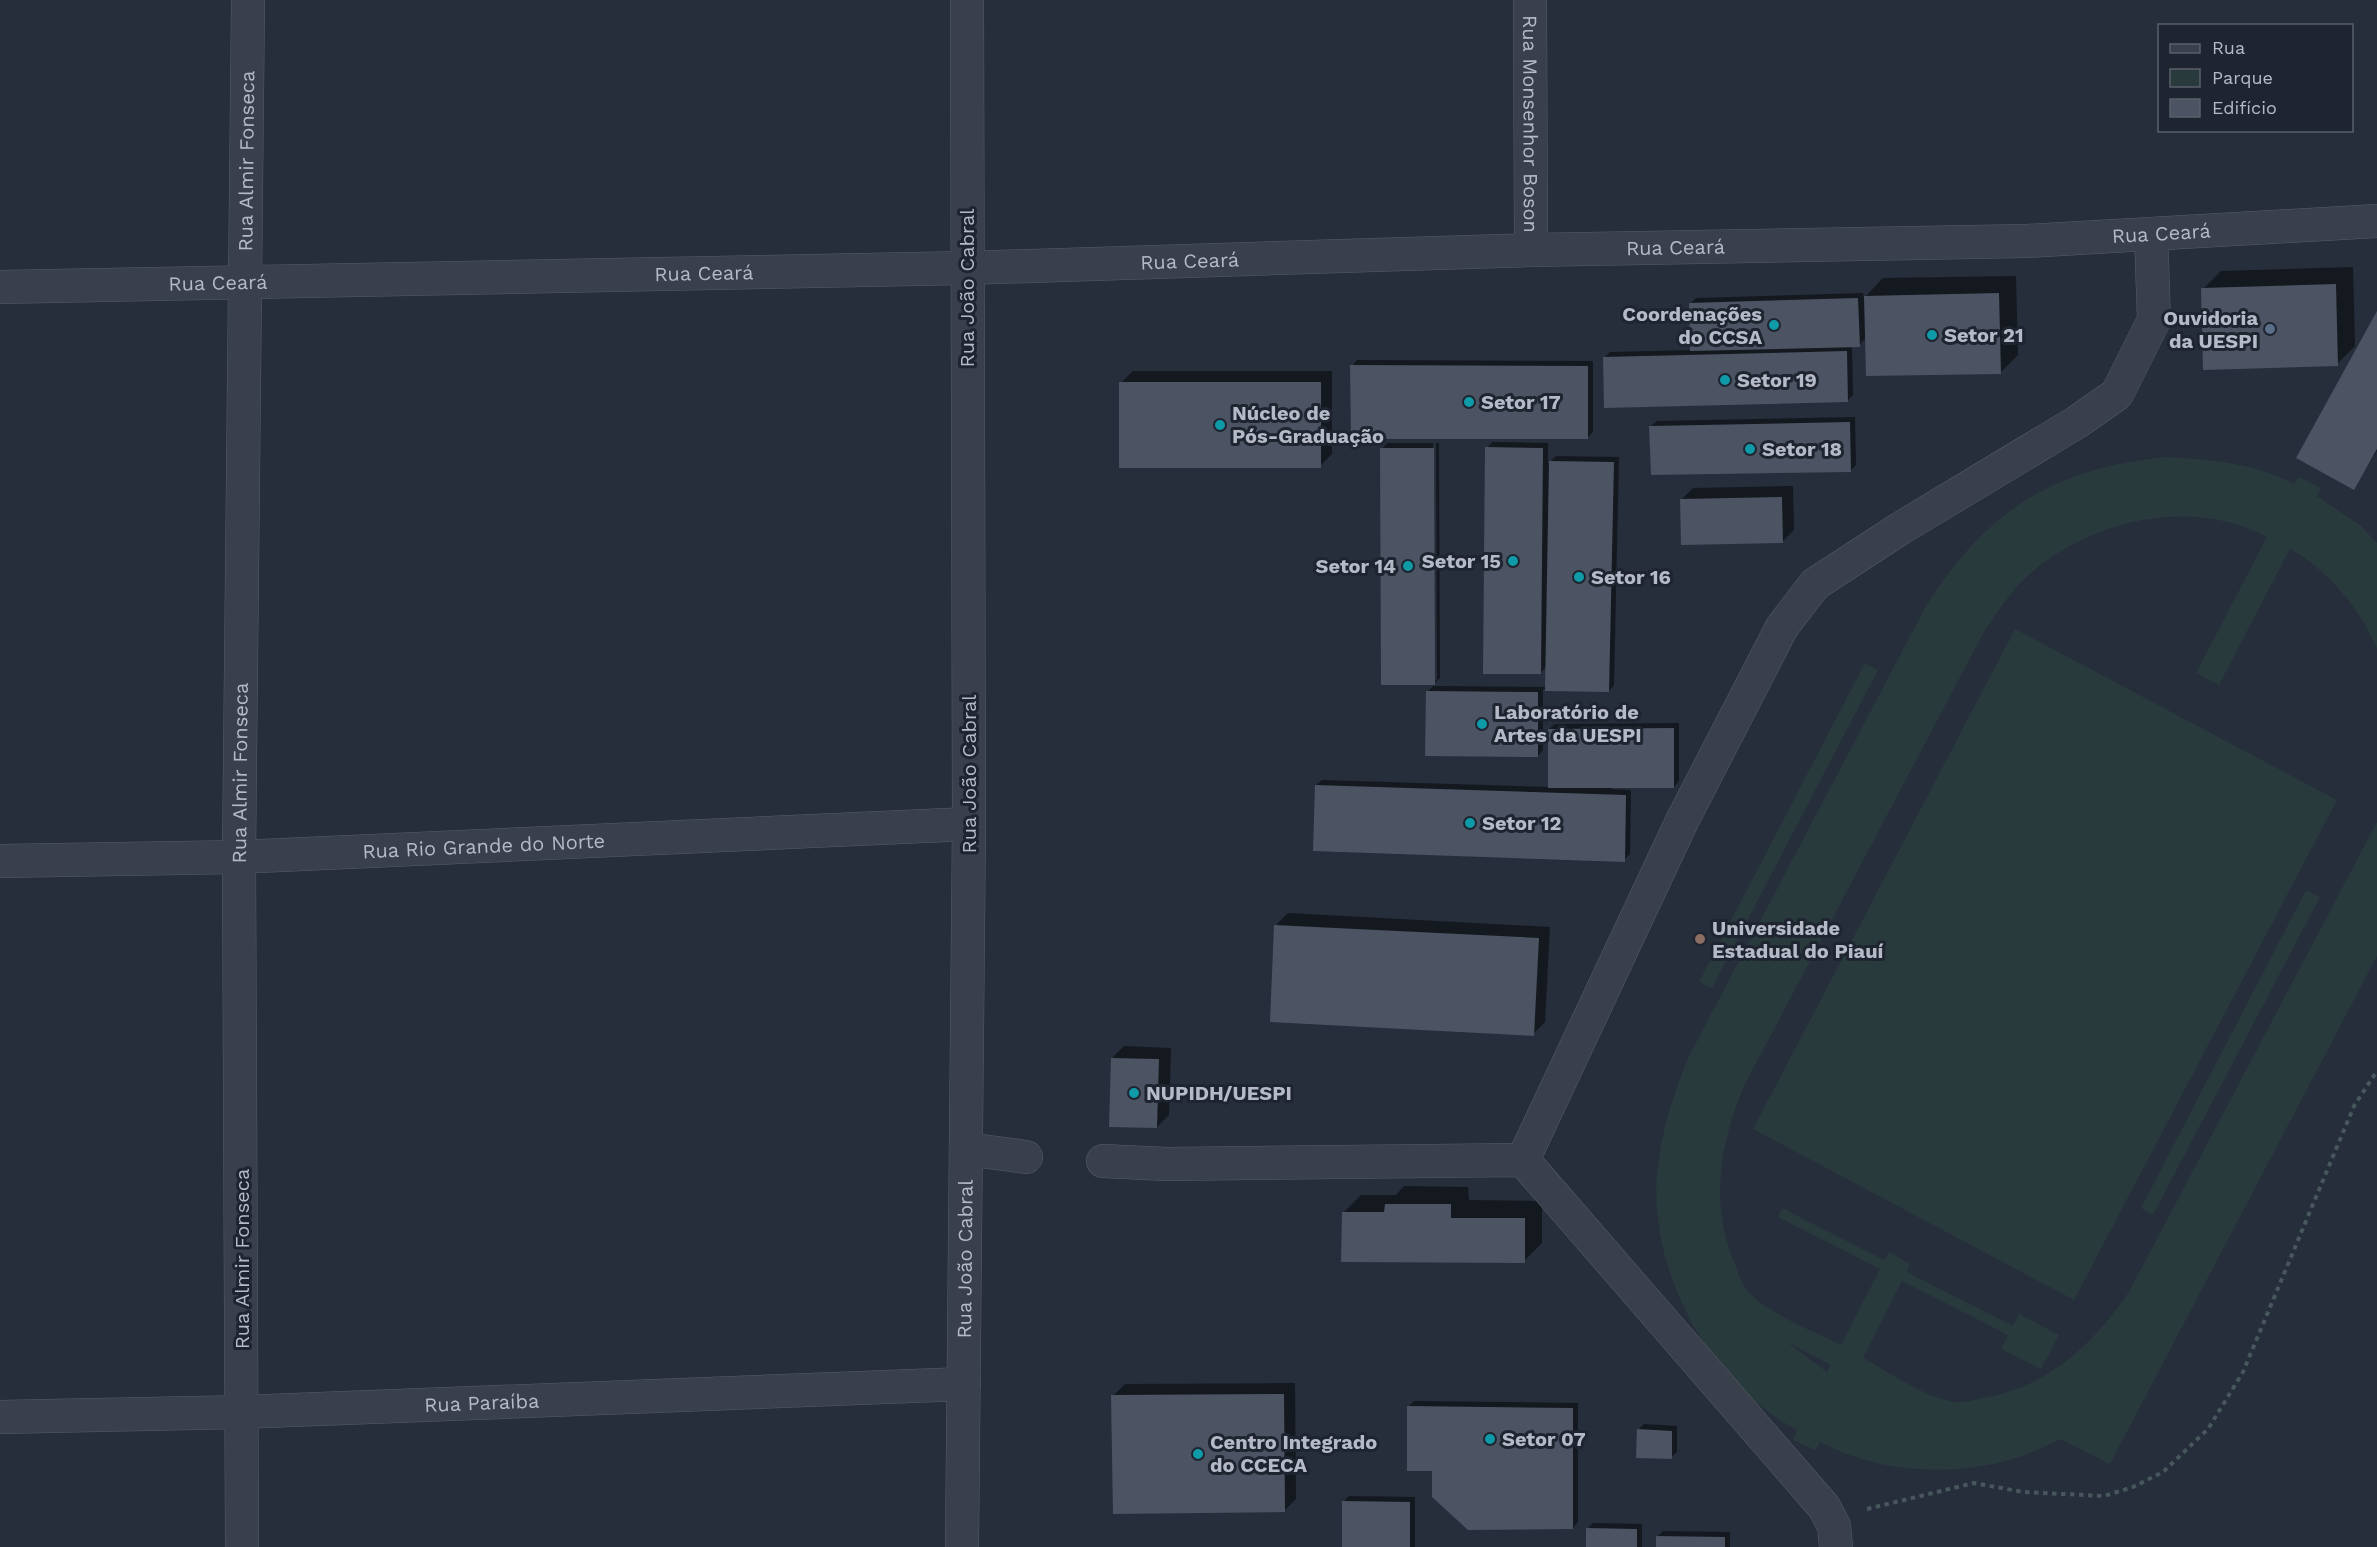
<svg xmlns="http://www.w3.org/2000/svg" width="2377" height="1547" viewBox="0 0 2377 1547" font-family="'Work Sans',sans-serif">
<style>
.green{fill:#293a3d;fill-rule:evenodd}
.shadow{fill:#0007}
.building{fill:#4c5463}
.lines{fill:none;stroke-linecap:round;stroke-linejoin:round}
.minor-casing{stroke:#575d69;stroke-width:34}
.path{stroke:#47575b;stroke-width:4;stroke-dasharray:4.5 4.5;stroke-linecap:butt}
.minor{stroke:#393f4b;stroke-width:33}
.culture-dot{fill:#0f9aa8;stroke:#1e2430;stroke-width:2}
.service-dot{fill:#5c6f8a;stroke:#1e2430;stroke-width:2}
.education-dot{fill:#8d6e63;stroke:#1e2430;stroke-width:2}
.labels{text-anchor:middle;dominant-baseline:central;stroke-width:6;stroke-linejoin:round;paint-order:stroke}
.street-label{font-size:20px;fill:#b5bac6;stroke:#1e2430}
.poi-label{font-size:20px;font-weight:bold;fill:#b5bac6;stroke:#1e2430;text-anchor:start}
</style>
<rect width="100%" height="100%" fill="#262d3b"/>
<g class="green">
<path d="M2165,457C2209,459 2254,463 2294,484L2299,477L2321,488L2317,496L2361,526L2377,543V649C2360,609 2329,571 2290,549L2219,685L2196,673L2267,537C2192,497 2093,519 2031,573C2012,589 1999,610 1985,630L1746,1082C1720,1140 1709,1204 1735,1264C1738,1272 1741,1283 1746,1289C1765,1313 1814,1331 1841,1345L1880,1269L1778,1217L1782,1208L1884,1260L1889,1252L1910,1264L1907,1272L2013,1326L2019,1314L2059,1335L2041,1369L2001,1349L2008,1335L1902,1281L1863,1358C1891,1373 1922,1396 1954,1402C1962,1403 1973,1400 1982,1398C2047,1388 2095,1343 2130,1290L2377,822V956L2110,1464L2060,1439C1989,1479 1892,1480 1820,1442L1815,1450L1793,1440L1797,1430C1710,1384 1649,1273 1657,1174C1661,1132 1673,1095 1689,1056L1926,606C1986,511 2052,469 2165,457ZM1787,1342L1831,1365L1827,1372Z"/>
<polygon points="2015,629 2337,800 2074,1300 1753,1129"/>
<polygon points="1865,663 1878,670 1712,988 1699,982"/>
<polygon points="2306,890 2320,897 2153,1215 2141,1208"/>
</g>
<g class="shadow">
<polygon points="2353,267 2355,346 2337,364 2203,289 2221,271"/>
<polygon points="2016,276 2018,355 2000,373 1866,338 1859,345 1852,346 1853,395 1847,401 1604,358 1610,352 1692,350 1690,304 1696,298 1863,293 1864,298 1883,278"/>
<polygon points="2377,314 2377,451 2354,488"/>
<polygon points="1357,360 1593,361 1593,432 1587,438 1352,366"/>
<polygon points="1133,371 1332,371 1332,454 1320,466 1121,383"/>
<polygon points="1855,417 1856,465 1850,471 1651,426 1657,421"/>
<polygon points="1492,442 1548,443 1548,464 1556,456 1619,457 1614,685 1609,691 1543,689 1543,750 1538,756 1428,691 1433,686 1546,687 1547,666 1540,673 1487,448"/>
<polygon points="1387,443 1433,443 1434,680 1437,680 1436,443 1439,443 1440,678 1434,683 1382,683 1382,449"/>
<polygon points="1793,486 1794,530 1782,542 1681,500 1693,488"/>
<polygon points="1679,723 1679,781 1674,787 1611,787 1611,789 1631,790 1630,854 1624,860 1316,785 1322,780 1550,787 1549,729 1555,724"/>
<polygon points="1288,913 1550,927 1545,1022 1533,1034 1276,925"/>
<polygon points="1124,1046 1171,1048 1169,1115 1157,1127 1112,1058"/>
<polygon points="1404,1186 1468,1187 1469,1200 1542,1201 1542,1243 1524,1261 1343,1213 1361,1195 1396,1195"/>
<polygon points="1295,1383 1296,1499 1284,1511 1113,1396 1125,1384"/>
<polygon points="1414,1401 1578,1403 1578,1522 1573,1528 1433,1470 1408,1407"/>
<polygon points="1644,1424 1677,1426 1677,1452 1671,1457 1638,1430"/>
<polygon points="1349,1496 1415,1497 1415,1547 1343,1547 1343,1502"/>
<polygon points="1593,1523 1642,1524 1642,1547 1587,1547 1587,1529"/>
<polygon points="1663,1531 1730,1532 1730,1547 1658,1547 1658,1536"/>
</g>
<g class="building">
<polygon points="2336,284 2338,366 2203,370 2201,288"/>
<polygon points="1999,293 2001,374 1866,376 1864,296"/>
<polygon points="1858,298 1860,347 1690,351 1689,303"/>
<polygon points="2377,311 2377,449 2354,490 2296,458"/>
<polygon points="1847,351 1848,402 1604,408 1603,357"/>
<polygon points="1350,365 1588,366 1588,439 1351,439"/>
<rect x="1119" y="382" width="202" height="86"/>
<polygon points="1850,422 1851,472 1651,475 1649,426"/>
<polygon points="1485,447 1543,448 1541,674 1483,674"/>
<polygon points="1380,448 1434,448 1435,685 1381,685"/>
<polygon points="1549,461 1614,462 1609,692 1545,691"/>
<polygon points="1782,497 1783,543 1681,545 1680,499"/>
<polygon points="1426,691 1538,692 1538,757 1425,756"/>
<polygon points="1674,728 1674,788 1548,788 1548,729"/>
<polygon points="1315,785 1626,795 1625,862 1313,851"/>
<polygon points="1274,925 1539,938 1534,1036 1270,1022"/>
<polygon points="1111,1058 1159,1059 1157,1128 1109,1127"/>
<polygon points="1385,1204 1451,1204 1451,1218 1525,1218 1525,1263 1341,1262 1342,1212 1384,1212"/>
<polygon points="1284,1394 1285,1512 1113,1514 1111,1395"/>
<polygon points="1407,1406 1573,1408 1573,1529 1468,1530 1432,1497 1432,1471 1407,1471"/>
<polygon points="1637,1429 1672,1431 1672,1459 1636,1458"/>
<polygon points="1342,1501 1410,1502 1410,1547 1342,1547"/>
<polygon points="1586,1528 1637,1529 1637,1547 1586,1547"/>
<polygon points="1656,1536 1725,1537 1725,1547 1656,1547"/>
</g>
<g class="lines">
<g class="minor-casing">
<g id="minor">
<path id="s1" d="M1530,0L1531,250"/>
<path id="s2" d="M0,287L966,268L1531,250L2026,241L2377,221"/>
<path id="s3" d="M0,861L239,857L969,824"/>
<polyline points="966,1149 1026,1157"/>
<polyline points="1523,1160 1682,821 1782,627 1815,584 1901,528 2077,422 2117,394 2154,320 2151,234"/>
<polyline points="1103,1161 1167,1164 1523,1160 1824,1507 1834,1526 1836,1547"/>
<path id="s4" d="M0,1417L243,1412L964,1384"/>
<path id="s5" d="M242,1547L239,857L248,0"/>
<path id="s6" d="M962,1547L969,824L967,0"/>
</g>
</g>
<polyline class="path" points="1867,1509 1974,1483 2023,1492 2104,1496 2133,1487 2163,1472 2208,1429 2243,1372 2354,1106 2377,1071"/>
<use href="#minor" class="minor"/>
</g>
<g class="culture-dot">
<circle cx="1774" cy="325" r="6"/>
<circle cx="1932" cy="335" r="6"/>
<circle cx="1725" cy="380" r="6"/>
<circle cx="1469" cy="402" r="6"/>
<circle cx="1220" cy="425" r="6"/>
<circle cx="1750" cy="449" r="6"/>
<circle cx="1513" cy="561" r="6"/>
<circle cx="1408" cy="566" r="6"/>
<circle cx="1579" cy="577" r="6"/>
<circle cx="1482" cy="724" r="6"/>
<circle cx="1470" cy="823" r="6"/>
<circle cx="1134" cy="1093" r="6"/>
<circle cx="1490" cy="1439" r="6"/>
<circle cx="1198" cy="1454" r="6"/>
</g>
<circle class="service-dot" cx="2270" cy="329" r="6"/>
<circle class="education-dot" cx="1700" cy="939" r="6"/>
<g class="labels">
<g class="street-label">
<text stroke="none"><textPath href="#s1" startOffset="124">Rua Monsenhor Boson</textPath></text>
<text stroke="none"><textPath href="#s5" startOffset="1386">Rua Almir Fonseca</textPath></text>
<text stroke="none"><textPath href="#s2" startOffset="2162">Rua Ceará</textPath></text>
<text stroke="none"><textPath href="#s2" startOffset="1676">Rua Ceará</textPath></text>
<text stroke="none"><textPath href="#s2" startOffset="1190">Rua Ceará</textPath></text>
<text stroke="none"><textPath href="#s2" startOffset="704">Rua Ceará</textPath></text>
<text stroke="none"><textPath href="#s2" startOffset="218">Rua Ceará</textPath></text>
<text transform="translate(967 288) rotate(-90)">Rua João Cabral</text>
<text stroke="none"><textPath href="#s5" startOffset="774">Rua Almir Fonseca</textPath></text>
<text transform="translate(969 774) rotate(-90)">Rua João Cabral</text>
<text stroke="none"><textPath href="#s3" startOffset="484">Rua Rio Grande do Norte</textPath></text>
<text transform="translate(242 1259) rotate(-90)">Rua Almir Fonseca</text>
<text stroke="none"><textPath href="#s6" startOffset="288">Rua João Cabral</textPath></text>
<text stroke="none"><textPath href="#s4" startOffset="482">Rua Paraíba</textPath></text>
</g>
<g class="poi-label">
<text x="1762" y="314" text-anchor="end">Coordenações<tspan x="1762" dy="23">do CCSA</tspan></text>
<text x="2258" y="318" text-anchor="end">Ouvidoria<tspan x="2258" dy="23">da UESPI</tspan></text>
<text x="1944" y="335">Setor 21</text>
<text x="1737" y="380">Setor 19</text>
<text x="1481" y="402">Setor 17</text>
<text x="1232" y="413">Núcleo de<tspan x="1232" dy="23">Pós-Graduação</tspan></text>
<text x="1762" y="449">Setor 18</text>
<text x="1501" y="561" text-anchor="end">Setor 15</text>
<text x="1396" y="566" text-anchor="end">Setor 14</text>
<text x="1591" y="577">Setor 16</text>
<text x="1494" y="712">Laboratório de<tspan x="1494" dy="23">Artes da UESPI</tspan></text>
<text x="1482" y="823">Setor 12</text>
<text x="1712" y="928">Universidade<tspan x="1712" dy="23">Estadual do Piauí</tspan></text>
<text x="1146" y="1093">NUPIDH/UESPI</text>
<text x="1502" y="1439">Setor 07</text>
<text x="1210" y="1442">Centro Integrado<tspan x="1210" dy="23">do CCECA</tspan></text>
</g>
</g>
<rect x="2158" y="24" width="195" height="108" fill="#1e2430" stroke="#5a606c" stroke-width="1.5"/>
<rect x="2170" y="44" width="30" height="9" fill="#393f4b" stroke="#5a606c" stroke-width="1.5"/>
<text x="2212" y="54" font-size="18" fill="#b5bac6">Rua</text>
<rect x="2170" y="69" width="30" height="18" fill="#293a3d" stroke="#5a606c" stroke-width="1.5"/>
<text x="2212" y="84" font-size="18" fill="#b5bac6">Parque</text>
<rect x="2170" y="99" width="30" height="18" fill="#4c5463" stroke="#5a606c" stroke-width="1.5"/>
<text x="2212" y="114" font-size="18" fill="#b5bac6">Edifício</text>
</svg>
